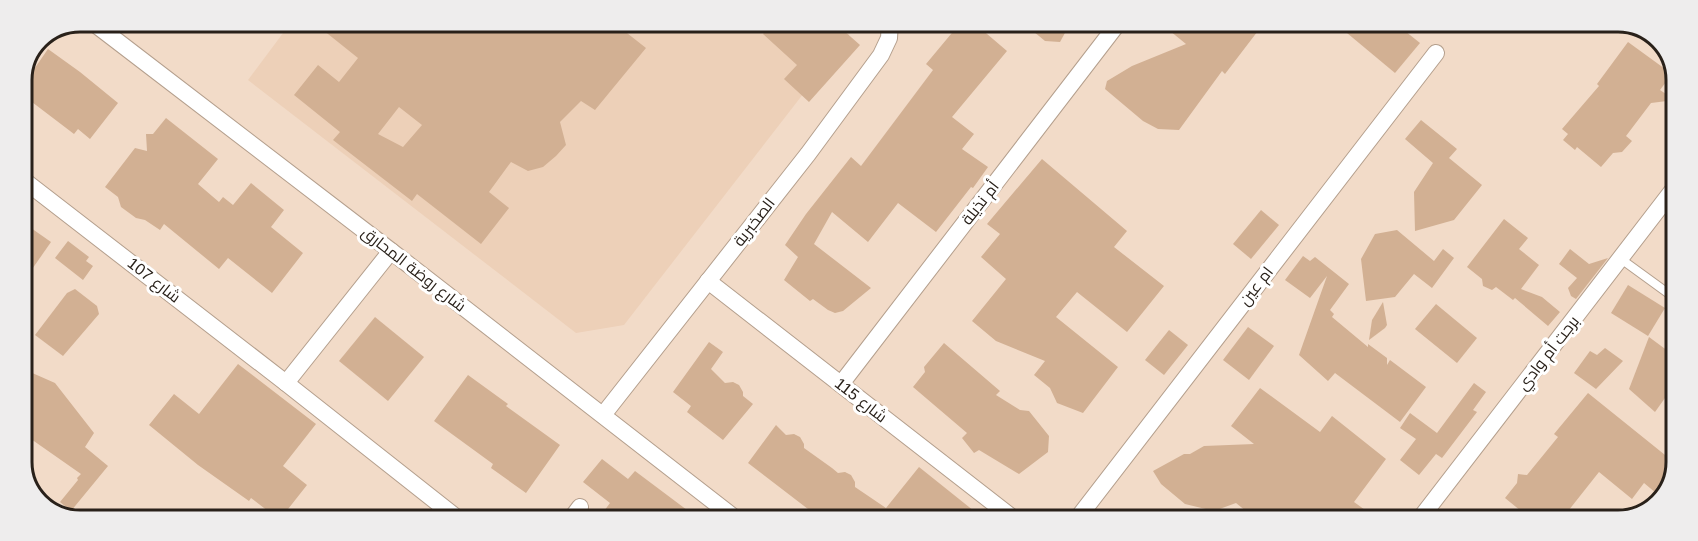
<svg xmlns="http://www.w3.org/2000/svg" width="1698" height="541" viewBox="0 0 1698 541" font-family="Helvetica,Cairo,sans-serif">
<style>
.built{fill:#edd0b8}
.building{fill:#d2b093;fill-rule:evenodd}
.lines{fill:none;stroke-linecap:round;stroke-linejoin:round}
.service-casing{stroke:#b49f8d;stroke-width:10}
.minor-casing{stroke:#b49f8d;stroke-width:18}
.service{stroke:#fff;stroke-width:8}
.minor{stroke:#fff;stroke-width:16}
.labels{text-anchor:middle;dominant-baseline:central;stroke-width:6;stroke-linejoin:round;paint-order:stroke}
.street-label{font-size:16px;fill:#29211a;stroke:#fff}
.rim{fill:none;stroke:#29211a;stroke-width:3}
</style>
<rect width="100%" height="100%" fill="#f2dbc8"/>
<polygon class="built" points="292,21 841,22 852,31 624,325 576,333 248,80"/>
<g class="building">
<path d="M330,21L613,22L646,48L595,110L581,101L560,122L566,145L556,156L543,167L528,171L511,162L489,192L509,208L481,244L417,194L412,201L333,140L340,132L294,95L318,65L339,82L358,58L323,30ZM399,107L422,125L403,147L378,134Z"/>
<polygon points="773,22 834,22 860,45 809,102 784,79 797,65 763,34"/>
<polygon points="961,22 973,22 1007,51 952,117 974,134 962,149 988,167 973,188 971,187 936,232 898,203 868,242 832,212 814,244 871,288 843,311 835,313 828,310 813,299 810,301 784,280 798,257 785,245 806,214 851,157 861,166 933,70 926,64"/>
<polygon points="1022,22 1071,22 1060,42 1045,41"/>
<polygon points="1159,22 1264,23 1225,74 1222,71 1179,130 1158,129 1143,121 1105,89 1107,81 1132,66 1186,44"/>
<polygon points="1335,23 1395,23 1420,43 1395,73"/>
<polygon points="1628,42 1672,74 1660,90 1675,100 1651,103 1626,136 1632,141 1622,152 1613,153 1601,167 1577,147 1575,150 1563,140 1568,134 1562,129 1599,86 1597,84"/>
<polygon points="48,49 80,72 118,103 90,139 78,129 74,134 28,99 31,94 21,88"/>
<polygon points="166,118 218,159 198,184 219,202 223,197 233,205 251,183 284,210 271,227 303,253 272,293 228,258 219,269 164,224 160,230 145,220 136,218 121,207 118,197 105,187 135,148 147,151 146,134 153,134"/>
<polygon points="1421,120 1457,149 1449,158 1482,185 1454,220 1415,231 1414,192 1433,163 1405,139"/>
<polygon points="1042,159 1127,231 1114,247 1164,286 1127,332 1077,292 1056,317 1118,367 1083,413 1057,403 1050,388 1034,375 1045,361 996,341 972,321 1006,279 981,257 1000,234 987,224"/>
<polygon points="1261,210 1279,225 1251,259 1233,244"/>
<polygon points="1504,219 1528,238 1519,249 1539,265 1521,289 1542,297 1560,312 1548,326 1515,298 1513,300 1496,287 1492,290 1483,286 1482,279 1467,267"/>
<polygon points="21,221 51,242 21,285"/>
<polygon points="1397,230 1434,261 1443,249 1454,258 1432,288 1414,274 1395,297 1366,301 1361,259 1375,234"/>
<polygon points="68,241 89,257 86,261 93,266 83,280 55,258"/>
<polygon points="1570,249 1589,264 1608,258 1576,299 1571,296 1568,288 1577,278 1559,264"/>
<polygon points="1303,256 1310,261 1315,257 1349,284 1330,310 1334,314 1332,317 1368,347 1368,344 1387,358 1387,365 1390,360 1426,387 1400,422 1335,373 1328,381 1299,355 1327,276 1310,298 1285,280"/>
<polygon points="1628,285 1665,308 1648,336 1611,313"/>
<polygon points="75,289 97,306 99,314 63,356 35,335 67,293"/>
<polygon points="1383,302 1387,325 1385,328 1369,340 1372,320"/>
<polygon points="1436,304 1477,338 1457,363 1415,329"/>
<polygon points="375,317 424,357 388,401 339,361"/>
<polygon points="1248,327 1274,346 1249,380 1223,360"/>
<polygon points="1169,330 1188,345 1164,375 1145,360"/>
<polygon points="1649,337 1676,357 1675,384 1655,412 1629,389"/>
<polygon points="709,342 723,352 711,369 725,383 733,382 739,385 743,392 743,396 753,404 723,440 687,412 691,406 673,392"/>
<polygon points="944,343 1000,391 996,395 1020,410 1029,411 1049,436 1048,452 1019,474 979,450 974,453 962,438 967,433 913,387 925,372 924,367"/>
<polygon points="1605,348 1623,361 1596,389 1574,373 1590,351 1597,355"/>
<polygon points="238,364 316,424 283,466 307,485 281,518 277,518 251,498 249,501 198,465 149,425 174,394 199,414"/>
<polygon points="21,368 55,383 94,433 85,447 108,466 71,511 60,502 78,480 77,478 81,474 21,432"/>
<polygon points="468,375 508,404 506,406 560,445 526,493 491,468 493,464 434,421"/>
<polygon points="1474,383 1486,392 1473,410 1477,412 1442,458 1436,454 1419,475 1400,460 1416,439 1400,428 1410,413 1437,433"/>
<polygon points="1260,388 1320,432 1332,416 1386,459 1354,502 1379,520 1342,520 1334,514 1330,520 1257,520 1236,503 1214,511 1185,504 1161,484 1153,471 1184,454 1190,454 1204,446 1254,444 1231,426"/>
<polygon points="1588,393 1675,463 1675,477 1668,488 1656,493 1644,483 1632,499 1599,472 1561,520 1532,520 1505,498 1517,483 1518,474 1527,475 1558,437 1554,434"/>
<polygon points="776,425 786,435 794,434 800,437 804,444 804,448 832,468 838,473 845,472 851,475 855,482 855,487 886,508 919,467 984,519 821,519 748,463"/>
<polygon points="602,459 628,479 635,471 699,519 598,519 610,503 583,482"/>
</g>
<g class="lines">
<g class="service-casing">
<polyline id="service" points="1621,259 1676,299"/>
</g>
<g class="minor-casing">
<g id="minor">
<polyline points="91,21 391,251 736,519"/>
<polyline points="21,178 286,383 457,518"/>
<polyline points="708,281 1014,519"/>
<polyline points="286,383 391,251"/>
<polyline points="841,384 1119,22"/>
<polyline points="603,415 808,154 881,55 889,38 890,22"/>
<polyline points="571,519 580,507"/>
<polyline points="1077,519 1436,53"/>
<polyline points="1419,520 1676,186"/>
</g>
</g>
<use href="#service" class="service"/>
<use href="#minor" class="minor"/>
</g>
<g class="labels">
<g class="street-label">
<text transform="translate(980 203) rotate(-52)">أم نذيلة</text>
<text transform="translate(754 222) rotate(-52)">الصخبرية</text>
<text transform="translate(414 269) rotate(38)">شارع روضة المحارق</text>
<text transform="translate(154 280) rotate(38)">شارع 107</text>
<text transform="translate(1256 286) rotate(-52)">ام عين</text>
<text transform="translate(1548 353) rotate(-52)">برجت أم وادي</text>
<text transform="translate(861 400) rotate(38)">شارع 115</text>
</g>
</g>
<path d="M0 0H1698V541H0ZM80 32H1618A48 48 0 0 1 1666 80V462A48 48 0 0 1 1618 510H80A48 48 0 0 1 32 462V80A48 48 0 0 1 80 32Z" fill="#eeeded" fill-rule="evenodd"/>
<path class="rim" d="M80 32H1618A48 48 0 0 1 1666 80V462A48 48 0 0 1 1618 510H80A48 48 0 0 1 32 462V80A48 48 0 0 1 80 32Z"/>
</svg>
